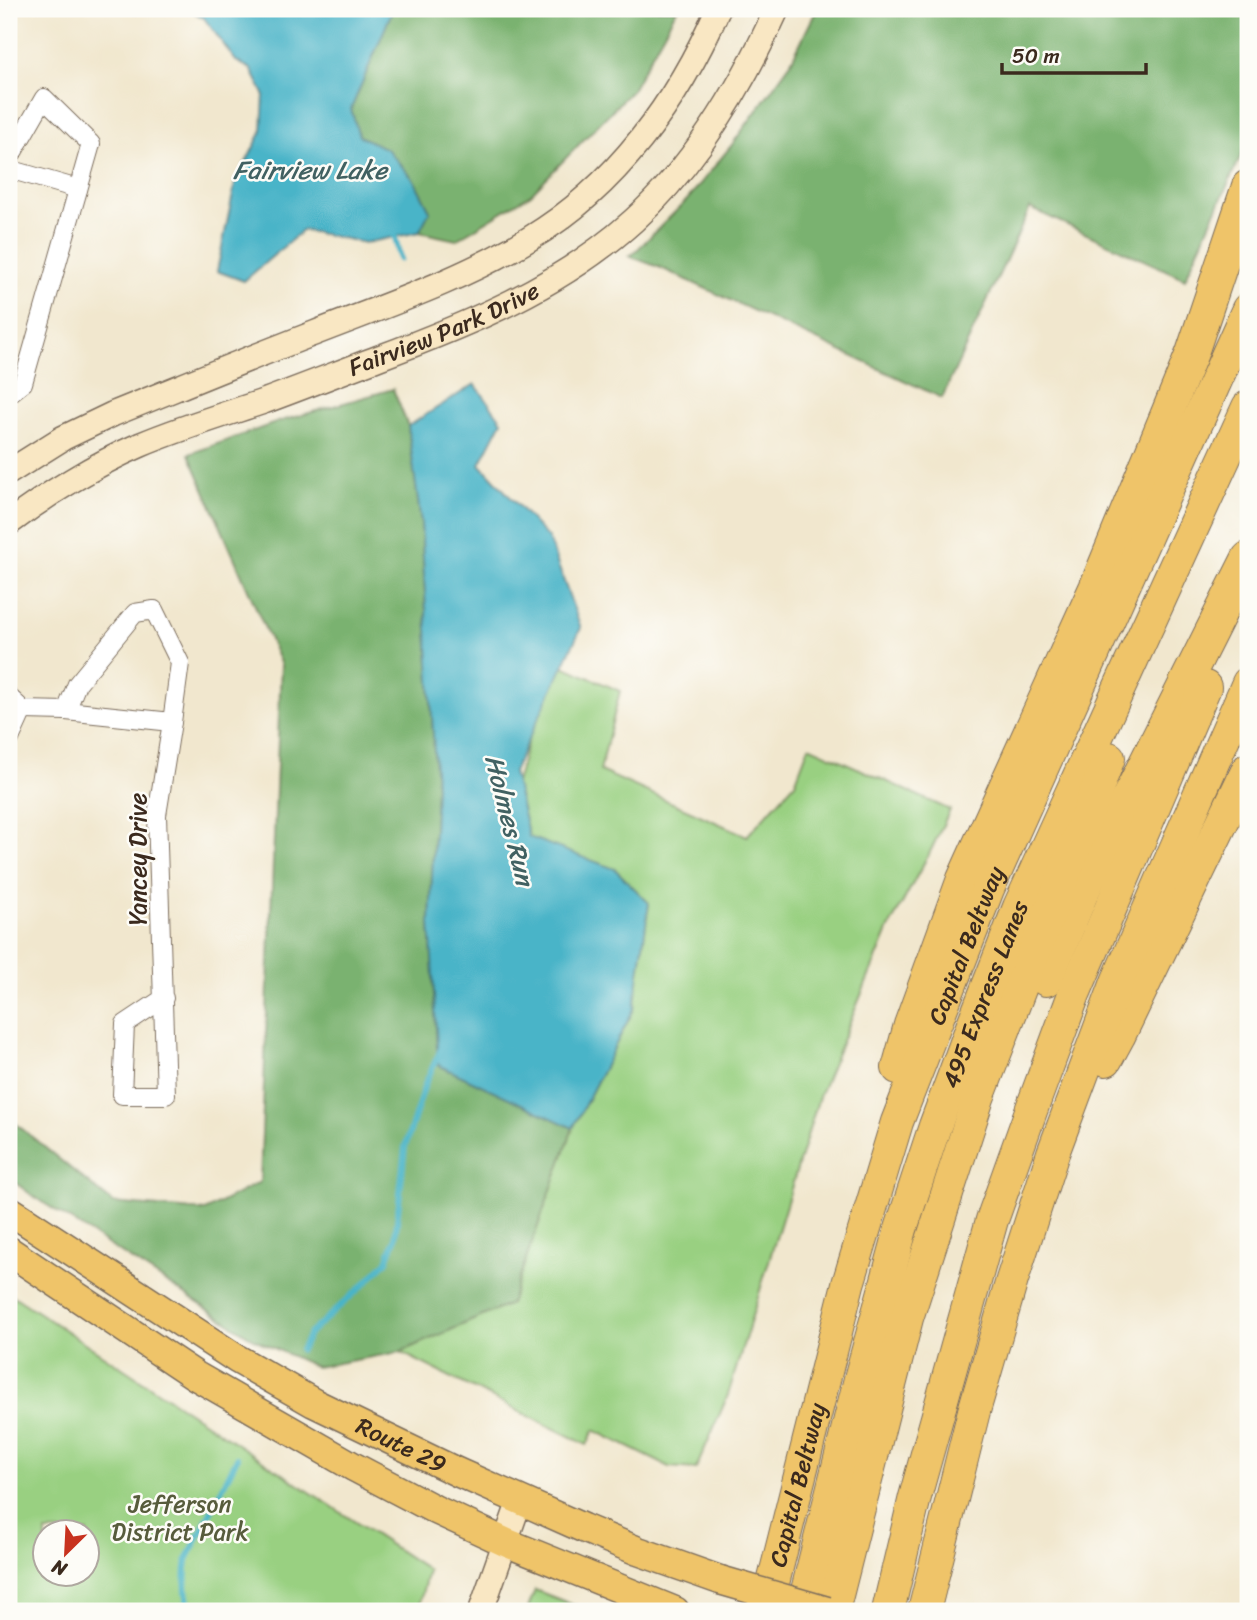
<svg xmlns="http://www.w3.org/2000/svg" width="1257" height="1620" viewBox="0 0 1257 1620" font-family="Sriracha,sans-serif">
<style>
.green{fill:#99d081;stroke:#6a7d50;stroke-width:2;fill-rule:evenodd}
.forest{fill:#7ab26f;stroke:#5a6e46;stroke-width:2}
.water{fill:#4ab4c8;stroke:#426f73;stroke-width:2}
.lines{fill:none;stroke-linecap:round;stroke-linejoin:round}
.stream{stroke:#4ab4c8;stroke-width:6}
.minor-casing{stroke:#7b6c5c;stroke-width:20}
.secondary-casing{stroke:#7b6c5c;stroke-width:27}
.primary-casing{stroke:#7b6c5c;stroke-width:31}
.motorway-casing{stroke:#7b6c5c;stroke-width:34}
.minor{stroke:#fff;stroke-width:18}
.secondary{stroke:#f9e7c3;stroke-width:24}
.primary{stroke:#efc469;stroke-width:28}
.motorway{stroke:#efc469;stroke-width:32}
.primary-bridge-casing{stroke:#7b6c5c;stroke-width:31;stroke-linecap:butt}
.primary-bridge{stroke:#efc469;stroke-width:28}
.labels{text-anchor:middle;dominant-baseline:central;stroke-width:5;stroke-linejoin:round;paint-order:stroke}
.street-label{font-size:24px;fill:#3b2a1e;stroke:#fdfcf7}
.park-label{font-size:24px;fill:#575c3c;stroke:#fdfcf7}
.water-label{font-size:26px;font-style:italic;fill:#416162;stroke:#fdfcf7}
</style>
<rect width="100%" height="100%" fill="#fdfcf7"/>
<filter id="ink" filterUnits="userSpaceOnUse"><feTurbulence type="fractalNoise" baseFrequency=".0143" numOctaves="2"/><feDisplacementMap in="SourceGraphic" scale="14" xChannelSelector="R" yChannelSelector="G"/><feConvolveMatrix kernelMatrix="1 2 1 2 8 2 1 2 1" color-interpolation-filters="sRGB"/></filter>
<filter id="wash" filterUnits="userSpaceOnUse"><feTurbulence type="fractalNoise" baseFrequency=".00686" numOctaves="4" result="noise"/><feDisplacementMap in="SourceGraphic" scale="28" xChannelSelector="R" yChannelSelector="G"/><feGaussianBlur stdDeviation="1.57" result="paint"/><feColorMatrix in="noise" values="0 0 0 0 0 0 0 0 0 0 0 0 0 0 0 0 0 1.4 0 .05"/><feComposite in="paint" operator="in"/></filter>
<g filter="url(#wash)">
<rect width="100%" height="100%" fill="#f1e7ce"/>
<g class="green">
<polygon points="563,666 620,691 600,771 747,836 795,783 809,746 950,810 932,848 889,928 820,1094 728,1395 696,1469 669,1467 594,1430 587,1445 400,1352 510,1304 573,1128 634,1009 649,903 615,869 529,838 516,783 531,729 523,667"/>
<path d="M9,1293L428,1570L418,1611H9ZM88,1532V1574H46V1532Z"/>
<polygon points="535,1590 589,1611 527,1611"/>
</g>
<g class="forest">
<polygon points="393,9 677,9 632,90 531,194 456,240 419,232 430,211 414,180 387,149 359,136 351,109"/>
<polygon points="817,9 1248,9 1248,140 1185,279 1030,208 942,398 661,268 629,256 634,253 688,199 731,146 790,64"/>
<polygon points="393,389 408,426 421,523 436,787 430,922 438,1065 573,1128 510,1304 400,1352 316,1367 254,1339 33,1196 9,1178 9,1068 13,1069 10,1119 113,1203 205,1211 260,1182 281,665 189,454 281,421"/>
</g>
<g class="water">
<polygon points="188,9 393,9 351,109 359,136 387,149 414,180 430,211 419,232 365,243 303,230 244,281 217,271 235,184 262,131 264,94 251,69 236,61 204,18"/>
<polygon points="475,384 502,421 480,464 548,538 581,628 513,772 529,837 615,869 649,903 634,1009 573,1128 438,1065 430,922 436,787 421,523 408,426"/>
</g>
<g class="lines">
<g class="stream">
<polyline points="391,231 395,237 400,259"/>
<polyline points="301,1350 309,1334 368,1281 387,1261 395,1239 405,1147 425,1084 441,1049"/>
<path d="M190,1611C185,1593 184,1578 187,1560L237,1458"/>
</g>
</g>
</g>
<g filter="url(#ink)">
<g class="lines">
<g class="minor-casing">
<g id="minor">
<polyline points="9,159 44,98 91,144 23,383 9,394"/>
<polyline points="9,169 78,189"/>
<polyline points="9,697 23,710 66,711 172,722"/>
<polyline points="66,711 77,684 135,613 154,610 180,663 172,722 157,815 166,1095 122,1095 125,1024 164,998"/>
<polyline points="9,741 23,710"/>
</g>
</g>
<g class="secondary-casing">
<g id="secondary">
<path d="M9,472L63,438L113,414C180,387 247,359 315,333C387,305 463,279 529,239C616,187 678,101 718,9"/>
<path id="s1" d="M9,523C47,494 96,464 140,445C180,428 223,415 265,401C303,387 341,372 378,358C469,324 560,287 633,221C696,164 742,86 777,9"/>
<polyline points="481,1611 520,1500"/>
</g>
</g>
<g class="primary-casing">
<g id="primary">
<path id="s2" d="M9,1210L237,1359L314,1403L457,1472L583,1528L638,1551L720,1580"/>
<polyline points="9,1251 196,1376 354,1467 434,1509 505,1542 675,1611"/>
</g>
</g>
<g class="motorway-casing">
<g id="motorway">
<polyline points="1046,980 1081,896 1125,803 1248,558"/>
<polyline points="1106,1060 1119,1036 1248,769"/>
<polyline points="898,1068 910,1025 963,879 1095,588 1192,353 1248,186"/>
<path id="s3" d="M766,1611L848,1284L897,1122L988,889L1248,309"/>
<path id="s4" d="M802,1611L861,1375L901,1229L935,1126L973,1024L1019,907L1248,407"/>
<polyline points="833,1611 907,1318 978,1098 1109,758"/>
<polyline points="888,1611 915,1497 992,1220 1032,1108 1074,994 1205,687"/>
<polyline points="924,1611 974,1411 1012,1280 1053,1153 1117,982 1248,683"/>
</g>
</g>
<use href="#minor" class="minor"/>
<use href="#secondary" class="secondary"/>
<use href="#primary" class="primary"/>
<use href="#motorway" class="motorway"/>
<g class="primary-bridge-casing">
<polyline id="primary-bridge" points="720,1580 827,1611"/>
</g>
<use href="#primary-bridge" class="primary-bridge"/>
</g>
</g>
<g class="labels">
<g class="street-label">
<text stroke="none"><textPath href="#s1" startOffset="478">Fairview Park Drive</textPath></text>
<text transform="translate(138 859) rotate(-90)">Yancey Drive</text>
<text stroke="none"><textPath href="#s3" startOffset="696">Capital Beltway</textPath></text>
<text stroke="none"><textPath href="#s4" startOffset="644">495 Express Lanes</textPath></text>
<text stroke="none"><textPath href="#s2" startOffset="458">Route 29</textPath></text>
<text stroke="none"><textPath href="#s3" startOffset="130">Capital Beltway</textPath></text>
</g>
<g class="park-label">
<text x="180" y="1504">Jefferson<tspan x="180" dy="28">District Park</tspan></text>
</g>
<g class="water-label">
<text x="310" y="170">Fairview Lake</text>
<text transform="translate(510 820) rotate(76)">Holmes Run</text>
</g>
</g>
<rect width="1257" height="1620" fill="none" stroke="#fdfcf7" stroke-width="35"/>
<g transform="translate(66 1553) rotate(204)"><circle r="33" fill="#fdfcf7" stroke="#afa8a0" stroke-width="2"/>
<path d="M0-5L12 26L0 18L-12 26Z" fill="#c8321e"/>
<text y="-10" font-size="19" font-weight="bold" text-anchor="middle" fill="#3b2a1e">N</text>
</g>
<path d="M1002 63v10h144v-10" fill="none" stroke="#3b2a1e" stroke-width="3.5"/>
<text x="1012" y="63" font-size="21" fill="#3b2a1e" stroke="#fdfcf7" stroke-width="5" paint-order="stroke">50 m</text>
</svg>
